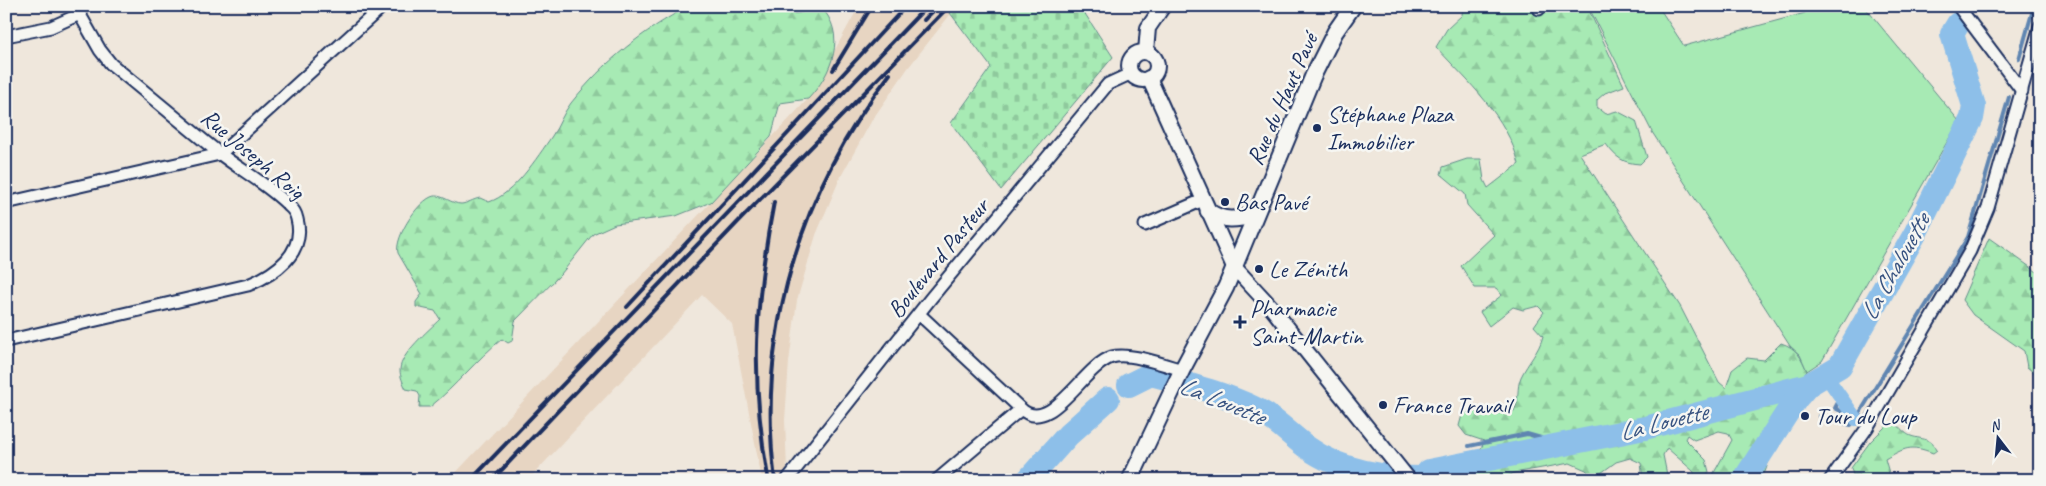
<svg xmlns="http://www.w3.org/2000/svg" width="2046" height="486" viewBox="0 0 2046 486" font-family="Caveat,sans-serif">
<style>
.built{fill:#e7d5c2}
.forest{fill:url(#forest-firs);stroke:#618c89}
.cemetery{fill:url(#cemetery-stones);stroke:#618c89}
.park{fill:#a7eab4;stroke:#618c89}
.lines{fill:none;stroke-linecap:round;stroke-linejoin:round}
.stream{stroke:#5f85b1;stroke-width:4}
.canal{stroke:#8dbfe9;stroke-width:14}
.river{stroke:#8dbfe9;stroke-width:24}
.minor-casing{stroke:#1b2f5e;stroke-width:15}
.tertiary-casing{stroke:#1b2f5e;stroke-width:18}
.secondary-casing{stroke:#1b2f5e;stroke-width:19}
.minor{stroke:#f6f6f2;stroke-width:11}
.tertiary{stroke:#f6f6f2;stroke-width:14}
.secondary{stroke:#f6f6f2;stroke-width:15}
.rail{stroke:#1b2f5e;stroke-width:4}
.poi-dot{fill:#1b2f5e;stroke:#f6f6f2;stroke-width:2}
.labels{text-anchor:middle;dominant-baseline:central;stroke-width:5;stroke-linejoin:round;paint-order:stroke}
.street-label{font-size:24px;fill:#1b2f5e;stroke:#f6f6f2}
.poi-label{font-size:24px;fill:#1b2f5e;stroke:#f6f6f2;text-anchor:start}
.water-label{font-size:25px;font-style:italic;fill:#385381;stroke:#f6f6f2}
</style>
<defs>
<pattern id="forest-firs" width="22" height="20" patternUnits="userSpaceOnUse" patternTransform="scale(1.25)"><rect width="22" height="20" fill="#a7eab4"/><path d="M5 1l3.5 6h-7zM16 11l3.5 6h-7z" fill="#8fc99d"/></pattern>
<pattern id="cemetery-stones" width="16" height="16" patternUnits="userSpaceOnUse" patternTransform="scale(1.25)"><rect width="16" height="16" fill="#a7eab4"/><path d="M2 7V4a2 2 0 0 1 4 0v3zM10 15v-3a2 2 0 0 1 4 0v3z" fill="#8fc99d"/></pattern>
</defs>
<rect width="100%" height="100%" fill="#efe7dc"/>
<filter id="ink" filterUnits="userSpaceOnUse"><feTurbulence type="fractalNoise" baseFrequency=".02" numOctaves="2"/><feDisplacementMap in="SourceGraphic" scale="10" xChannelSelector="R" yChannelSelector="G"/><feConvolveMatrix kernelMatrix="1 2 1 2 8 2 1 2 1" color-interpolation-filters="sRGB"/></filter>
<g filter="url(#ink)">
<polygon class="built" points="859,6 957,6 908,68 872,120 840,178 816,235 797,300 789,362 785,420 787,470 778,480 762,480 732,324 702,295 528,480 449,480 808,99"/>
<g class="forest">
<path d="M689,6H790L792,13C804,15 809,6 820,6C848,34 832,74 808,99L780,103L771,137L711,202L676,216L615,224L593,234L561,274L515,321L512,341L508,343L502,339C476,360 456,386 430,407H419L420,396L417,391L406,389C403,383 400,376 400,370C400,354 429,330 440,319L435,311L416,307V302L422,294L398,253C394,237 419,199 434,196C443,195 452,204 461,204C466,204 474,199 480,198L489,202C514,194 537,158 552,136C559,126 563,113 571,103C604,62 642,31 689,6Z"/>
<path d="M1463,6H1587L1624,86L1605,93L1597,100V107L1606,114L1617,111L1636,121L1647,157L1640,164C1623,163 1616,158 1606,144L1580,154L1680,306L1719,382L1726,388L1732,370L1747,358L1764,360L1781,343C1797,348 1801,357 1807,371L1778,411L1776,441L1765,472L1756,477L1741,465L1733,480H1710L1732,440L1728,433L1719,431L1694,440L1687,435L1685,439L1706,460L1709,472L1704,480H1698L1693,471L1667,448L1663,455L1668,480H1643L1641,463L1630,458L1616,462L1594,478L1586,470L1570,463L1514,473L1501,480H1423L1422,477C1441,469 1479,464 1484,441L1466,435L1459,426L1462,415L1472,409L1484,415L1514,411C1520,400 1516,388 1521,377C1528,362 1539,352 1543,336L1534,326L1544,312L1538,306L1523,310L1513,307L1489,326L1480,312L1502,295L1496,288H1475L1461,266L1494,235L1467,205L1465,194L1441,174L1443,167L1467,159H1481L1484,180L1488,188L1519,164C1507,116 1468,82 1436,47L1447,29L1462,15Z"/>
<polygon points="1989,238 2040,274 2040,378 2027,367 2024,351 1973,315 1962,300"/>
<path d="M1895,423C1900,427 1905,434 1911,436C1923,440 1930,437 1937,450L1933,453C1910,444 1905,448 1885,459L1891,480H1861L1859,474L1853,475L1851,468L1870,442L1888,424Z"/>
</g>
<polygon class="cemetery" points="957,6 1080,6 1113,57 1001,190 951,123 991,67 950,13"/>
<polygon class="park" points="1588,6 1658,6 1684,46 1805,13 1813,6 1864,6 1959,121 1822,361 1807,371 1800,355 1790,346 1652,132"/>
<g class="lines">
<g class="stream">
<polyline points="2019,59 2034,6"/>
<polyline points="1826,376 1841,397 1835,408 1856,419"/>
<polyline points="1819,416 1851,425 1856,419 1968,237 2009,97"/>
<polyline points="1469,446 1527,434 1541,438 1555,447"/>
</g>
<polyline class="canal" points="1826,376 1856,419"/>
<g class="river">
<path d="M1129,385L1151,374C1186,384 1223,393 1256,409C1275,418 1291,436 1308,448C1340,471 1386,478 1424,478L1429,471L1645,428L1808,385"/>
<polyline points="1028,480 1068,435 1108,399"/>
<polyline points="1744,480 1796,399 1808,385 1840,366 1915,234 1972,118 1974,106 1952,34 1958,24"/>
</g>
<g class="minor-casing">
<g id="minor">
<polyline points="1537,6 1539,9"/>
<polyline points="1958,6 2022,91"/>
<polyline points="6,36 51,27 80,14"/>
<polyline points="6,203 220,154 383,6"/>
<polyline points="1145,225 1203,200"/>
<path d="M919,314L1021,409C1051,436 1083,366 1112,357C1129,352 1165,365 1182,370"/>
<path d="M6,341L248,285C275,274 306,253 297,219C296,214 293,209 289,206C270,186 242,171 219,153C183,124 147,93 111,64L100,50L75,6"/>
<polyline points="787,480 931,298 1108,84 1132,73"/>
<polyline points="937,480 1021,409"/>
<polyline points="1830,480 1867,428 1970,251 1988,208 2040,26"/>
</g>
</g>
<g class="tertiary-casing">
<g id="tertiary">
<polyline points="1146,52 1148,28 1163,6"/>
<circle cx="1143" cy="66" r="14"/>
<polyline points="1149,78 1234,267 1271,307 1409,480"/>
</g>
</g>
<g class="secondary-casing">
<g id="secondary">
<path d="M1208,211C1224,222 1236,220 1255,215"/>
<polyline points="1130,480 1182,370 1226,287 1313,76 1335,32 1353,6"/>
</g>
</g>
<use href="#minor" class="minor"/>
<use href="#tertiary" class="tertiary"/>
<use href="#secondary" class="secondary"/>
<g class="rail">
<polyline points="924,20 938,6"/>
<polyline points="833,70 872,6"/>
<polyline points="627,307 906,6"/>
<path d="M768,477C750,380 755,299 774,202"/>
<polyline points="471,480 927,6"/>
<polyline points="492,480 737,223 949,6"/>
<path d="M775,480C756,335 801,188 890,74"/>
</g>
</g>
</g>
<g class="poi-dot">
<circle cx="1317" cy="128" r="5"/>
<circle cx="1225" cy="202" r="5"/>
<circle cx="1259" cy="269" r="5"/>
<path d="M1237.5 314.5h5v5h5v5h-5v5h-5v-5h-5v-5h5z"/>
<circle cx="1383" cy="405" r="5"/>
<circle cx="1805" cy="416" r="5"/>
</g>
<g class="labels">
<g class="street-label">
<text transform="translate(1282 99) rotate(-66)">Rue du Haut Pavé</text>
<text transform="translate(253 154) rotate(40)">Rue Joseph Roig</text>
<text transform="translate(938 258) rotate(-51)">Boulevard Pasteur</text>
</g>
<g class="poi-label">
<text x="1327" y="114">Stéphane Plaza<tspan x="1327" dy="28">Immobilier</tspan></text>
<text x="1235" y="202">Bas Pavé</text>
<text x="1269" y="269">Le Zénith</text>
<text x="1250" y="308">Pharmacie<tspan x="1250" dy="28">Saint-Martin</tspan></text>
<text x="1393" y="405">France Travail</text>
<text x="1815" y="416">Tour du Loup</text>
</g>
<g class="water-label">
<text transform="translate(1895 267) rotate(-61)">La Chalouette</text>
<text transform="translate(1222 401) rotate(22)">La Louette</text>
<text transform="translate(1663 422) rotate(-14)">La Louette</text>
</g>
</g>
<rect width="2046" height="486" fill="none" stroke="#f6f6f2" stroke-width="25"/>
<rect x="12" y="12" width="2021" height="461" fill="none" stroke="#1b2f5e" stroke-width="2" filter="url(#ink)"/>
<g transform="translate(1998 438) rotate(344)" stroke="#f6f6f2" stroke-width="4" paint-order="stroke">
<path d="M0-4L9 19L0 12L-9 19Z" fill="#1b2f5e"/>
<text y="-8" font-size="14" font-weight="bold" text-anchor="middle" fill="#1b2f5e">N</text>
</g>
</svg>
